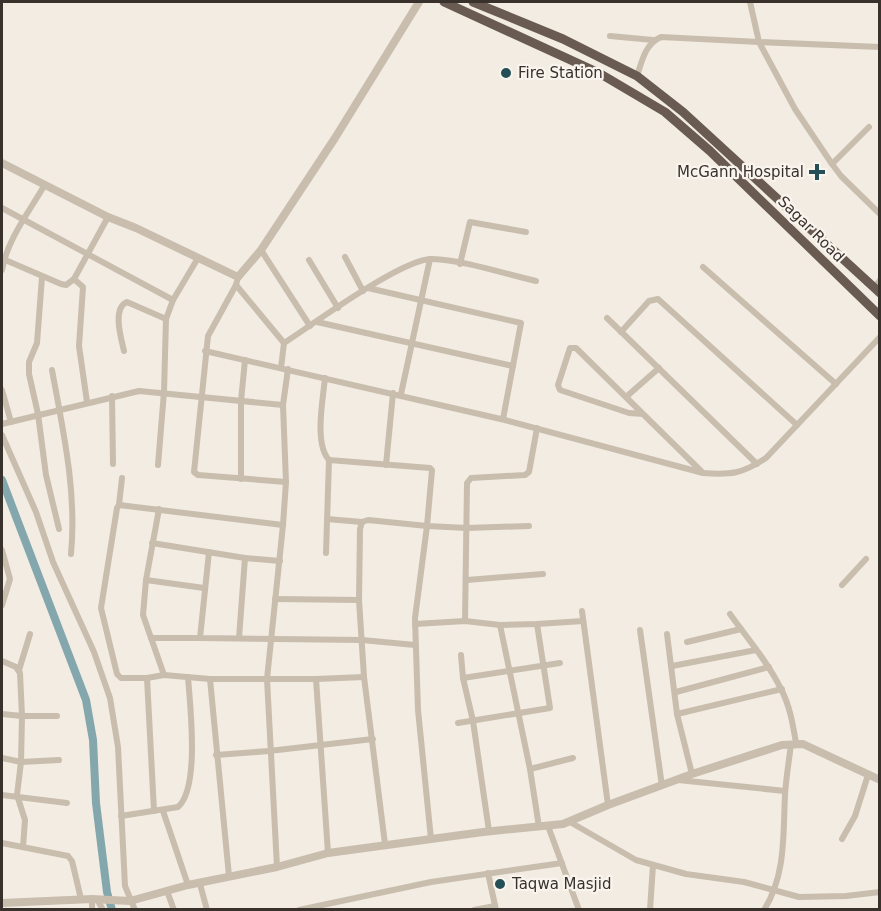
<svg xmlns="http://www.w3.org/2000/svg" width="881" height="911" viewBox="0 0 881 911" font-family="'DejaVu Sans',sans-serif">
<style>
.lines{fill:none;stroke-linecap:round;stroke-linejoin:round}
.canal{stroke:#83a7ad;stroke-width:8}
.minor{stroke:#c9bdae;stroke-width:6}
.tertiary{stroke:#c9bdae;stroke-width:8}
.trunk{stroke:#695b51;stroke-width:9}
.poi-dot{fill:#244f57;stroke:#f9f5ee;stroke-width:2}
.labels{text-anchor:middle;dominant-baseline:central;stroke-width:4.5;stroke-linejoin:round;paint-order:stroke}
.poi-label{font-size:15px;fill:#39312c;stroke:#f9f5ee;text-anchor:start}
.street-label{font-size:15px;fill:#39312c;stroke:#f9f5ee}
</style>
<rect width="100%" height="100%" fill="#f2ece2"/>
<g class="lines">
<polyline class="canal" points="2,480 86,700 93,740 96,803 107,892 112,910"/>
<g class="minor">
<polyline points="750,2 759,42 880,47"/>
<polyline points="610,36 653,40"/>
<path d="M637,76C642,61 645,44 661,37L759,42L795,109L832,164L841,176L880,214"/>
<polyline points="832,164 869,127"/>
<polyline points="2,208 173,300"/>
<polyline points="261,250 310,326"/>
<polyline points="345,257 363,291"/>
<polyline points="3,259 61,284 66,285 74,279 83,287 79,346 87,402"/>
<polyline points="309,260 338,308"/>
<polyline points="460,264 470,222 526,232"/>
<polyline points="703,267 836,384"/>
<path d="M2,270C7,240 29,212 44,186"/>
<polyline points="42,277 37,343 29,362 29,374 38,414 46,475 59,529"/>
<polyline points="238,277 236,285 208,336 194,472 198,475 286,482"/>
<polyline points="74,279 108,217"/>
<polyline points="236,285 284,343 281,368"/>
<polyline points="368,288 521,323 503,419"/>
<polyline points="874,288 880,280"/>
<polyline points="607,318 757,464"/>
<polyline points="317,322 513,366"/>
<polyline points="621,332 649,301 658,299 797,425"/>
<path d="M284,343C312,325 403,258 432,259C464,260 505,274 536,281"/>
<path d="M124,351C121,338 112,308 127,302L166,319"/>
<path d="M205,351L505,420L703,473C731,475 742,474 766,458L880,337"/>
<path d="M52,370C63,430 77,492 71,554"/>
<path d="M325,378C323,399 314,444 329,460"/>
<polyline points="2,390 11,422"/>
<polyline points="401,394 430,259"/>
<polyline points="112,396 113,464"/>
<polyline points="626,397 659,368"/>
<polyline points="643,414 629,413 560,390 558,385 570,348 576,348 702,472"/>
<polyline points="2,424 139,391 283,405"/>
<polyline points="2,435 36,512 53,562 94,652 110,698 118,747 125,886 135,910"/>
<polyline points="158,465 164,392 166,319 173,300 198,258"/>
<polyline points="386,465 393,393"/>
<polyline points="241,479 241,401 245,360"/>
<polyline points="119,505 122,478"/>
<polyline points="159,509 146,580 143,615 164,675"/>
<polyline points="327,519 362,522 368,520 427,526 467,528 529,526"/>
<polyline points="362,522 360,529 359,600 364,677 385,844"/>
<polyline points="283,525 119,505 117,508 101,608 117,674 121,678 147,678 164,675 210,679 316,679 364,677"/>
<polyline points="152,543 245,558 280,561"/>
<polyline points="2,550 10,579 2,605"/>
<polyline points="209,552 200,638 362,640 415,645"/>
<polyline points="326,553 329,460 430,468 432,470 427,526 415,618 418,710 431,839"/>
<polyline points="146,580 204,588"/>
<polyline points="467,580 543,574"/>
<polyline points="842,585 866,559"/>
<polyline points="275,599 359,600"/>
<polyline points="582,611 608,805"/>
<path d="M730,614C747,638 768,662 781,689C790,706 793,725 796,743"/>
<polyline points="465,621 467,483 471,478 525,475 529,472 537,428"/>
<polyline points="415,624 465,621 500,625 537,624 583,621"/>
<polyline points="500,625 530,769 539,827"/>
<polyline points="640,630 662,786"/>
<polyline points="667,634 677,714 692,774"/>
<polyline points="151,638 200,638"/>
<polyline points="239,638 245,558"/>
<polyline points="687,642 741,629"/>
<polyline points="461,655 463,678 473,721 489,831"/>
<polyline points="2,661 16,667 20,673 22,716 21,762 17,795 25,820 23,847"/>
<polyline points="672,666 756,650"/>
<polyline points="19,670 30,634"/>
<polyline points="147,678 154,811"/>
<polyline points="463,678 560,663"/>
<polyline points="210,679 229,876"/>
<polyline points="316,679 328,853"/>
<polyline points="676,692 769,667"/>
<polyline points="2,714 22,716 57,716"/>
<polyline points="677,714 782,689"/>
<polyline points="458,723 550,708 537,624"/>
<polyline points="216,755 269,751 373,739"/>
<polyline points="2,758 21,762 59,760"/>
<polyline points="530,769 573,758"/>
<polyline points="678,780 785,791"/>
<polyline points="2,795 67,803"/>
<polyline points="163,811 188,885"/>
<path d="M121,816L178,807C200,788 190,705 188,677"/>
<polyline points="570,822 636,860 686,874 744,882 799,897 846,896 880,892"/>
<polyline points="548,826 579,910"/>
<polyline points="842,839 855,816 868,775"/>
<polyline points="2,843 68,856 72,861 81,899"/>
<polyline points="277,867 267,679 283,525 286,482 283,405 288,369"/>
<polyline points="488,873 496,910"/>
<polyline points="200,884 207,910"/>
<polyline points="167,891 174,910"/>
<polyline points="97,899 103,910"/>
<polyline points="92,910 92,899"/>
<polyline points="299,910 431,882 562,863"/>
<polyline points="474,910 495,906"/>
<polyline points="650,910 653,865"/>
<path d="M764,910C786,875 783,835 785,795C786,778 789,761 791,744"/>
</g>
<g class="tertiary">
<polyline points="2,163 108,217 136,228 238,277 261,250 335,138 419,2"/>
<polyline points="2,903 92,899 130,901 188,885 277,867 328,853 483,832 563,824 608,805 692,774 782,745 803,744 880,780"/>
</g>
<g class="trunk">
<polyline points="444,2 599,73 665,112 710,151 880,316"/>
<polyline points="473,2 563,39 637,76 683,112 880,293"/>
</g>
</g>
<g class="poi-dot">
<circle cx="506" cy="73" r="6"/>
<path d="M814 163h6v6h6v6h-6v6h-6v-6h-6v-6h6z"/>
<circle cx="500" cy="884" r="6"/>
</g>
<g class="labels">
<g class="poi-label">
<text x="518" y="73">Fire Station</text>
<text x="804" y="172" text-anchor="end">McGann Hospital</text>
<text x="512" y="884">Taqwa Masjid</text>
</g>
<g class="street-label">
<text transform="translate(811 229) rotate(45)">Sagar Road</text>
</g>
</g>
<rect width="881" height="911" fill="none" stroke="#39312c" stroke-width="6"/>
</svg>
